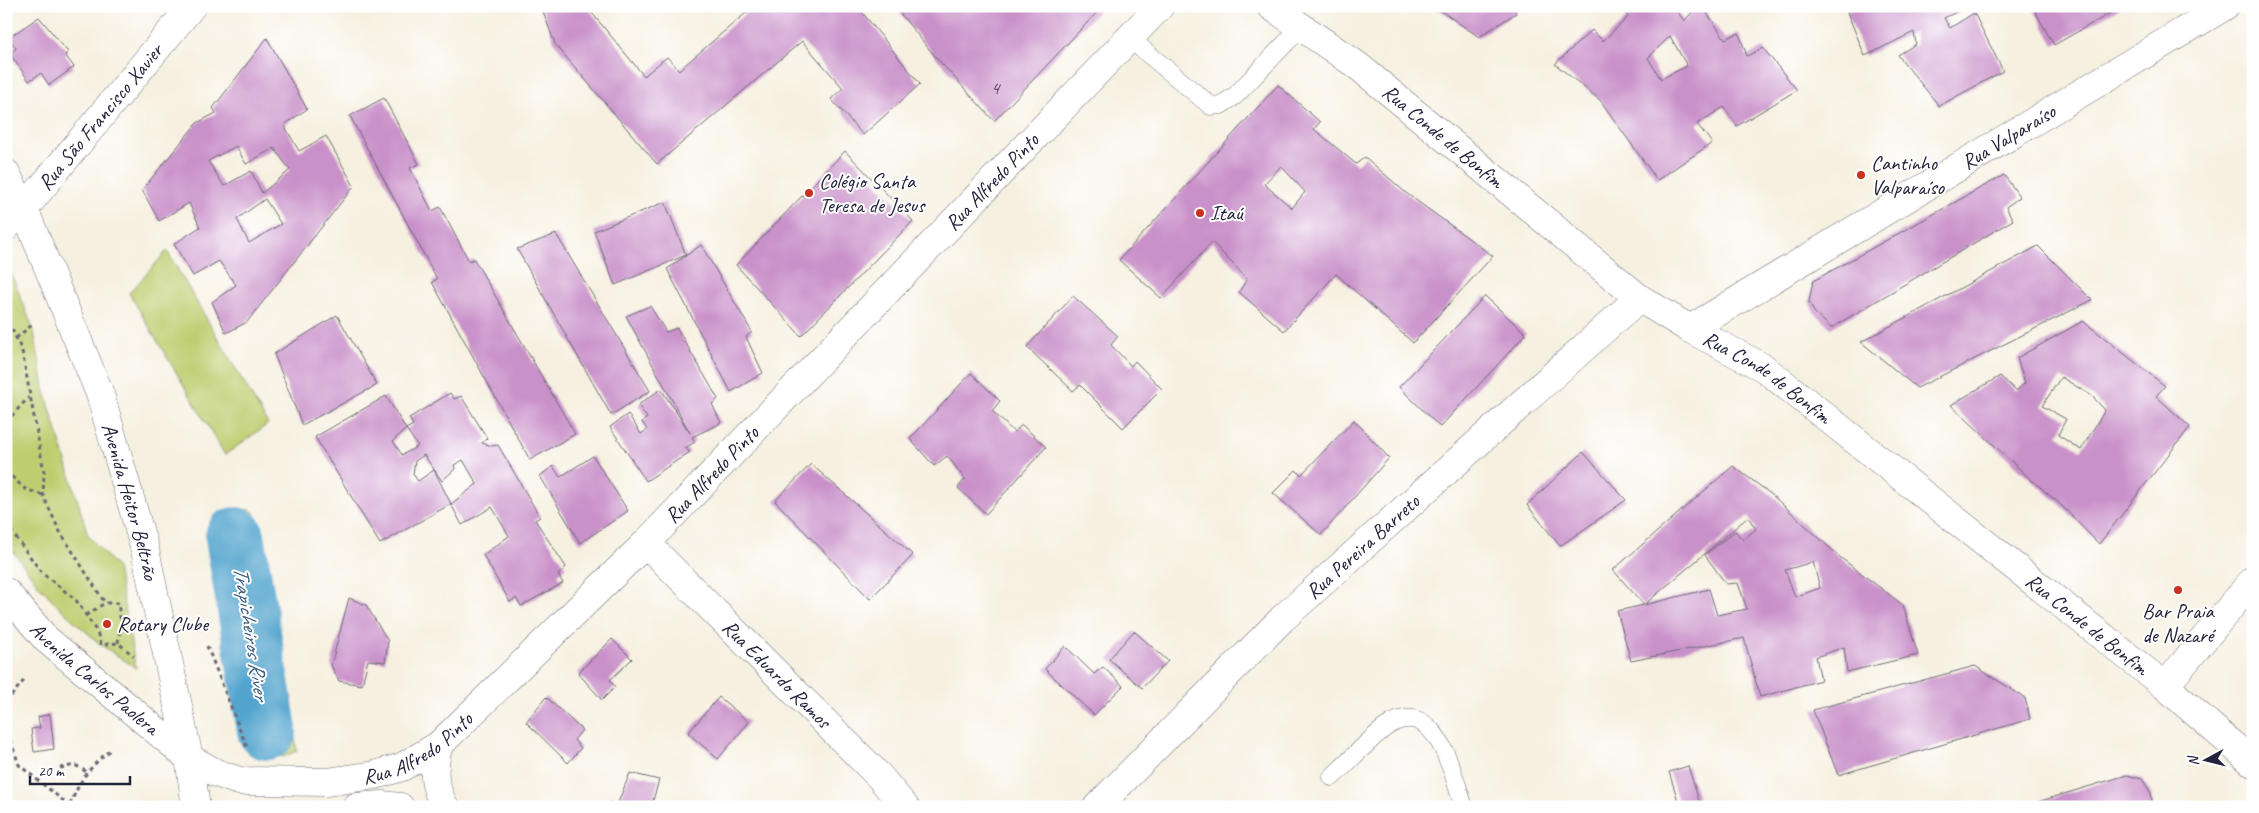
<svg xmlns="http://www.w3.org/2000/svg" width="2259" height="813" viewBox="0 0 2259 813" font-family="Caveat,sans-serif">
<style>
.green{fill:#becd6f;stroke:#707855}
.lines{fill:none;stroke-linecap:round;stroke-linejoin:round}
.river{stroke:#53a4ce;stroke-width:60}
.building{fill:#c991c9;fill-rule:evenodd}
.service-casing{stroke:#6c6a75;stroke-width:19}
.minor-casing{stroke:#6c6a75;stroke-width:29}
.tertiary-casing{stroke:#6c6a75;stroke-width:29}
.secondary-casing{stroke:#6c6a75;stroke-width:29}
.path{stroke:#6c6a75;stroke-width:3;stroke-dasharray:4 4;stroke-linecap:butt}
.service{stroke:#fff;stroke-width:18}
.minor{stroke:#fff;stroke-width:28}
.tertiary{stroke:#fff;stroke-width:28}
.secondary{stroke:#fff;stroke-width:28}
.poi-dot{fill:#c8321e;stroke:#fff;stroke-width:2}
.labels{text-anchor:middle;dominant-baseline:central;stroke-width:4;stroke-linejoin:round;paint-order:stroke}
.number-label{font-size:19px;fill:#4c3e5e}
.street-label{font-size:21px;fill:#22223b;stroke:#fff}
.poi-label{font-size:21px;fill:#22223b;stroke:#fff;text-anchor:start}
.water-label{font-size:22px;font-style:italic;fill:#385c7d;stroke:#fff}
</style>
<rect width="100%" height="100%" fill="#fff"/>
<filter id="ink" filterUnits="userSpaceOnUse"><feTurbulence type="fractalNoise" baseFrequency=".02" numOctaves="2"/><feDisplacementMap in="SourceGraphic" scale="10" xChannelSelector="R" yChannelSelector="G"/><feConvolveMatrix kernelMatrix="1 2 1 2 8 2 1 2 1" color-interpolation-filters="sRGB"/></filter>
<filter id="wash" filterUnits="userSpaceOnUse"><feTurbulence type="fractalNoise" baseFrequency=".0096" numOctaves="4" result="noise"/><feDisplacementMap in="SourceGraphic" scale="20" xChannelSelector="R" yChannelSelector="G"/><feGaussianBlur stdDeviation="1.12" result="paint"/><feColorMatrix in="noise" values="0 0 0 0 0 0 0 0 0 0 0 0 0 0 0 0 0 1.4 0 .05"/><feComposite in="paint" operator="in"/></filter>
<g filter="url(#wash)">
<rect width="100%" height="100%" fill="#f6f0e0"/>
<g class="green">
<polygon points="167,251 268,424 225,455 129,293"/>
<polygon points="9,268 34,331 44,388 88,535 117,568 136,668 101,645 65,613 39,586 6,542 6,271"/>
<polygon points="249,509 254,512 273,602 297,751 283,757 260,746 251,718 211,523 214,518"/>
</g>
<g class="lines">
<polyline class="river" points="235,537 267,730"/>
</g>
<g id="blocks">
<g class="building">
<polygon points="541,6 598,6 591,12 644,76 667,57 679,70 754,6 857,6 920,84 863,135 831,99 843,88 802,41 657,164 555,44"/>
<polygon points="894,6 1103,6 994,121 934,55"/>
<polygon points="1434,6 1513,6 1516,13 1479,37"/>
<path d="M1619,6H1674L1684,21L1698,6H1702L1725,39L1739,33L1747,56L1763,48L1797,90L1737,126L1724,107L1697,124L1712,143L1657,180L1600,100L1555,64L1592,30L1603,41L1628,17ZM1670,36L1687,66L1661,79L1648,58Z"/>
<polygon points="1857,6 1969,6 1944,18 1950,28 1974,13 2003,71 1939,106 1898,55 1916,44 1914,32 1865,56 1847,12"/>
<polygon points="2032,6 2123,6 2054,45"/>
<polygon points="39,17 68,52 65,55 74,67 49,85 41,73 29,81 10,54 16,48 8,38"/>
<path d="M267,38L307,109L284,125L299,151L326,136L354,186L247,322L226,333L212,302L236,285L219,261L193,276L174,244L200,227L189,203L159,221L142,190L197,123L216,113L213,108ZM236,146L246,164L274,148L290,170L262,193L251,171L224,186L208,161ZM265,199L281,224L249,243L237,219Z"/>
<path d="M1278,85L1320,122L1314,129L1356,164L1365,157L1406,193L1493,256L1413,343L1336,274L1284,331L1239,292L1247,279L1212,242L1161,298L1119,260ZM1281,166L1305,192L1292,208L1264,184Z"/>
<polygon points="384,98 419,164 410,168 432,211 440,207 469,261 474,259 575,434 530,460 432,282 437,279 350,116"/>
<polygon points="845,151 913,221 801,336 736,265"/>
<polygon points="2004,175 2020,197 2006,207 2013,220 1831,328 1814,312 1809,302 1813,281"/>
<polygon points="665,202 686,255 615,285 594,231"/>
<polygon points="556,234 650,391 611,415 517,249"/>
<polygon points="701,245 752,332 746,337 763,373 731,392 667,269"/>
<polygon points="2038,246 2092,300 1917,388 1861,342"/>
<polygon points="1073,296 1118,336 1111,345 1131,366 1135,361 1162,389 1123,428 1080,385 1073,391 1027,347"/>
<polygon points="1485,296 1526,334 1440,427 1399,387"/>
<polygon points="650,306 666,332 677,328 718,399 712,404 721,423 692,437 695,442 685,448 690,452 646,481 610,427 628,414 641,434 647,430 642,422 647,418 638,405 661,389 690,433 626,316"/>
<polygon points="337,315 377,385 302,425 274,354"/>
<path d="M2083,321L2165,386L2156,396L2190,427L2099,544L2061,505L2027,476L1951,405L2000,376L2016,391L2025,383L2017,358ZM2061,377L2092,396L2105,410L2081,450L2058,435L2066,419L2042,406Z"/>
<polygon points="971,373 1000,401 992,411 1014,432 1022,425 1046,447 986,514 958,488 965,479 947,456 934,466 910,439"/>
<polygon points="450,393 454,399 461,396 487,438 482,443 492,446 498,445 540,517 535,520 566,567 558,575 563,583 521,606 516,598 510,602 483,555 509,536 492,507 462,525 451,504 477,484 463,460 454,465 455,469 442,481 424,455 415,461 413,474 418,481 434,470 451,504 380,544 315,437 386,396 406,429 393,441 402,455 418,446 406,429 413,425 409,418"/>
<polygon points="1354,420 1389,458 1321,535 1273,493 1296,470 1301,475"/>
<polygon points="1583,452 1626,500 1560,546 1527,505"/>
<polygon points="593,456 628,511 580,543 540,476 553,466 560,477"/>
<polygon points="811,464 913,555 870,599 775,501"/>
<path d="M1733,466L1772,495L1841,558L1903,605L1918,655L1847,672L1844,647L1816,657L1821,680L1760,697L1744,638L1631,661L1617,611L1644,605L1709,589L1717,615L1747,609L1738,583L1726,584L1705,555L1735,531L1743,540L1756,529L1748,517L1644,605L1613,570ZM1813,562L1820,588L1795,597L1785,570Z"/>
<polygon points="349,598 366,605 388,641 385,662 368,660 362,685 339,681 331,665"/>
<polygon points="1134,631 1168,661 1142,688 1109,659"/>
<polygon points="612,639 632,659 610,680 615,687 602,700 578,673"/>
<polygon points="1065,646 1094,674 1103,667 1123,686 1094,715 1045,669"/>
<polygon points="1975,666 2025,698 2030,719 1838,775 1813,710"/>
<polygon points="546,697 582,730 574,740 581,748 568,763 526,722"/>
<polygon points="719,697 749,722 718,759 688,733"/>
<polygon points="50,714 54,749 34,752 31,729 40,728 38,717"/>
<polygon points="1688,766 1701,807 1680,807 1669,772"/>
<polygon points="630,773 659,780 651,807 609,807 610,802 617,805"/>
<polygon points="2127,775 2142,779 2151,793 2153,807 2021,807"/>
</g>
</g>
</g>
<g filter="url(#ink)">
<use href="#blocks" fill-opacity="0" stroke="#6c6a75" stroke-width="1"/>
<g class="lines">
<g class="service-casing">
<g id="service">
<polyline points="1129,38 1211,106 1221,105 1235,96 1301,27"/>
<path d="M1332,777C1350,761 1367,741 1386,727C1436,692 1453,776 1464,807"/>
</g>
</g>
<g class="minor-casing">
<g id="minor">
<path id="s1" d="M646,543L879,776L905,807"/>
<polyline points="2165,686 2253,580"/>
</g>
</g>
<g class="tertiary-casing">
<g id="tertiary">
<path id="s2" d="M1690,329L2225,6"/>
<path id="s3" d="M6,592L46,639L189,758L216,773L239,781L327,782L375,775L402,767L439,745L646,543L1160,6"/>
<path d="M439,745C432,768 433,786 445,807"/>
<polyline points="356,807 382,805 400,807"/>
<path id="s4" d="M1097,807L1282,619L1639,298"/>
</g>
</g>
<g class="secondary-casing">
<g id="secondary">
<path id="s5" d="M1271,6L1358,66L1639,298L1690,329L1764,368L2165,686L2253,763"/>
<path id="s6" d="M6,173L24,209L100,394L145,550L189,758L196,807"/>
<path id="s7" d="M6,227L24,209L192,6"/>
</g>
</g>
<g class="path">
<polyline points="6,324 12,329 22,351 44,472 43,495 59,530 105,603 118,603 121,624 118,643"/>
<polyline points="16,338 32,325"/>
<polyline points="6,422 29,397"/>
<polyline points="6,471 25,489 43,495"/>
<polyline points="6,524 42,573 76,600 97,632 101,645 118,643 134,656"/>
<polyline points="86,615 105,603"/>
<polyline points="207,646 248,750"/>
<polyline points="6,702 26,678"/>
<polyline points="6,717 7,730 19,765 71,807"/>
<polyline points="60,768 75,765 87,772"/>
<path d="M70,805C81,778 88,769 110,750"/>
</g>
<use href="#service" class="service"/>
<use href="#minor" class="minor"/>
<use href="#tertiary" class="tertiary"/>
<use href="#secondary" class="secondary"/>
</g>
</g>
<g class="poi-dot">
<circle cx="1861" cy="175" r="5"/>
<circle cx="809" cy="193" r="5"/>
<circle cx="1200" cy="213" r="5"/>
<circle cx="2178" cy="590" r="5"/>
<circle cx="107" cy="624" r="5"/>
</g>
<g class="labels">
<g class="number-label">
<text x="995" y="88">4</text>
</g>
<g class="street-label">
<text stroke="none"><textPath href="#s7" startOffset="145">Rua São Francisco Xavier</textPath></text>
<text stroke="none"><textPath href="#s5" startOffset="216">Rua Conde de Bonfim</textPath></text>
<text stroke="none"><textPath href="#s2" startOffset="372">Rua Valparaíso</textPath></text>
<text stroke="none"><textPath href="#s3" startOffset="1300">Rua Alfredo Pinto</textPath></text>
<text stroke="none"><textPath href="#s5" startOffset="621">Rua Conde de Bonfim</textPath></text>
<text stroke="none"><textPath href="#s3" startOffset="895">Rua Alfredo Pinto</textPath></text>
<text stroke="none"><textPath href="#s6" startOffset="352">Avenida Heitor Beltrão</textPath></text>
<text stroke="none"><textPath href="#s4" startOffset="372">Rua Pereira Barreto</textPath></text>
<text stroke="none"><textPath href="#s5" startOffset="1026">Rua Conde de Bonfim</textPath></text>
<text stroke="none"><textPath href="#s1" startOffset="185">Rua Eduardo Ramos</textPath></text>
<text stroke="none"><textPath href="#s3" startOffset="124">Avenida Carlos Paolera</textPath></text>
<text stroke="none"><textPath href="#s3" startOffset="490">Rua Alfredo Pinto</textPath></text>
</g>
<g class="poi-label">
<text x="1871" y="163">Cantinho<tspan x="1871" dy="24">Valparaíso</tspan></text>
<text x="819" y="181">Colégio Santa<tspan x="819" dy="24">Teresa de Jesus</tspan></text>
<text x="1210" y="213">Itaú</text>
<text x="2178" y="611" text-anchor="middle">Bar Praia<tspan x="2178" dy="24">de Nazaré</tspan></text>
<text x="117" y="624">Rotary Clube</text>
</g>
<g class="water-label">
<text transform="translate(251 633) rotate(81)">Trapicheiros River</text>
</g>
</g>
<rect width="2259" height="813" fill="none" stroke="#fff" stroke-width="25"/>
<g transform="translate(2206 760) rotate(263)" stroke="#ffffff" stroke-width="4" paint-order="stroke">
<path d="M0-4L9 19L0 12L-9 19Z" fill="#22223b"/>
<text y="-8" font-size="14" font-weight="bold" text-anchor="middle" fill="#22223b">N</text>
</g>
<path d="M30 776v8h100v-8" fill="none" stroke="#22223b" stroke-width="2.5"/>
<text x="38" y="776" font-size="15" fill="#22223b" stroke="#ffffff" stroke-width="4" paint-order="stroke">20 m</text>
</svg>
